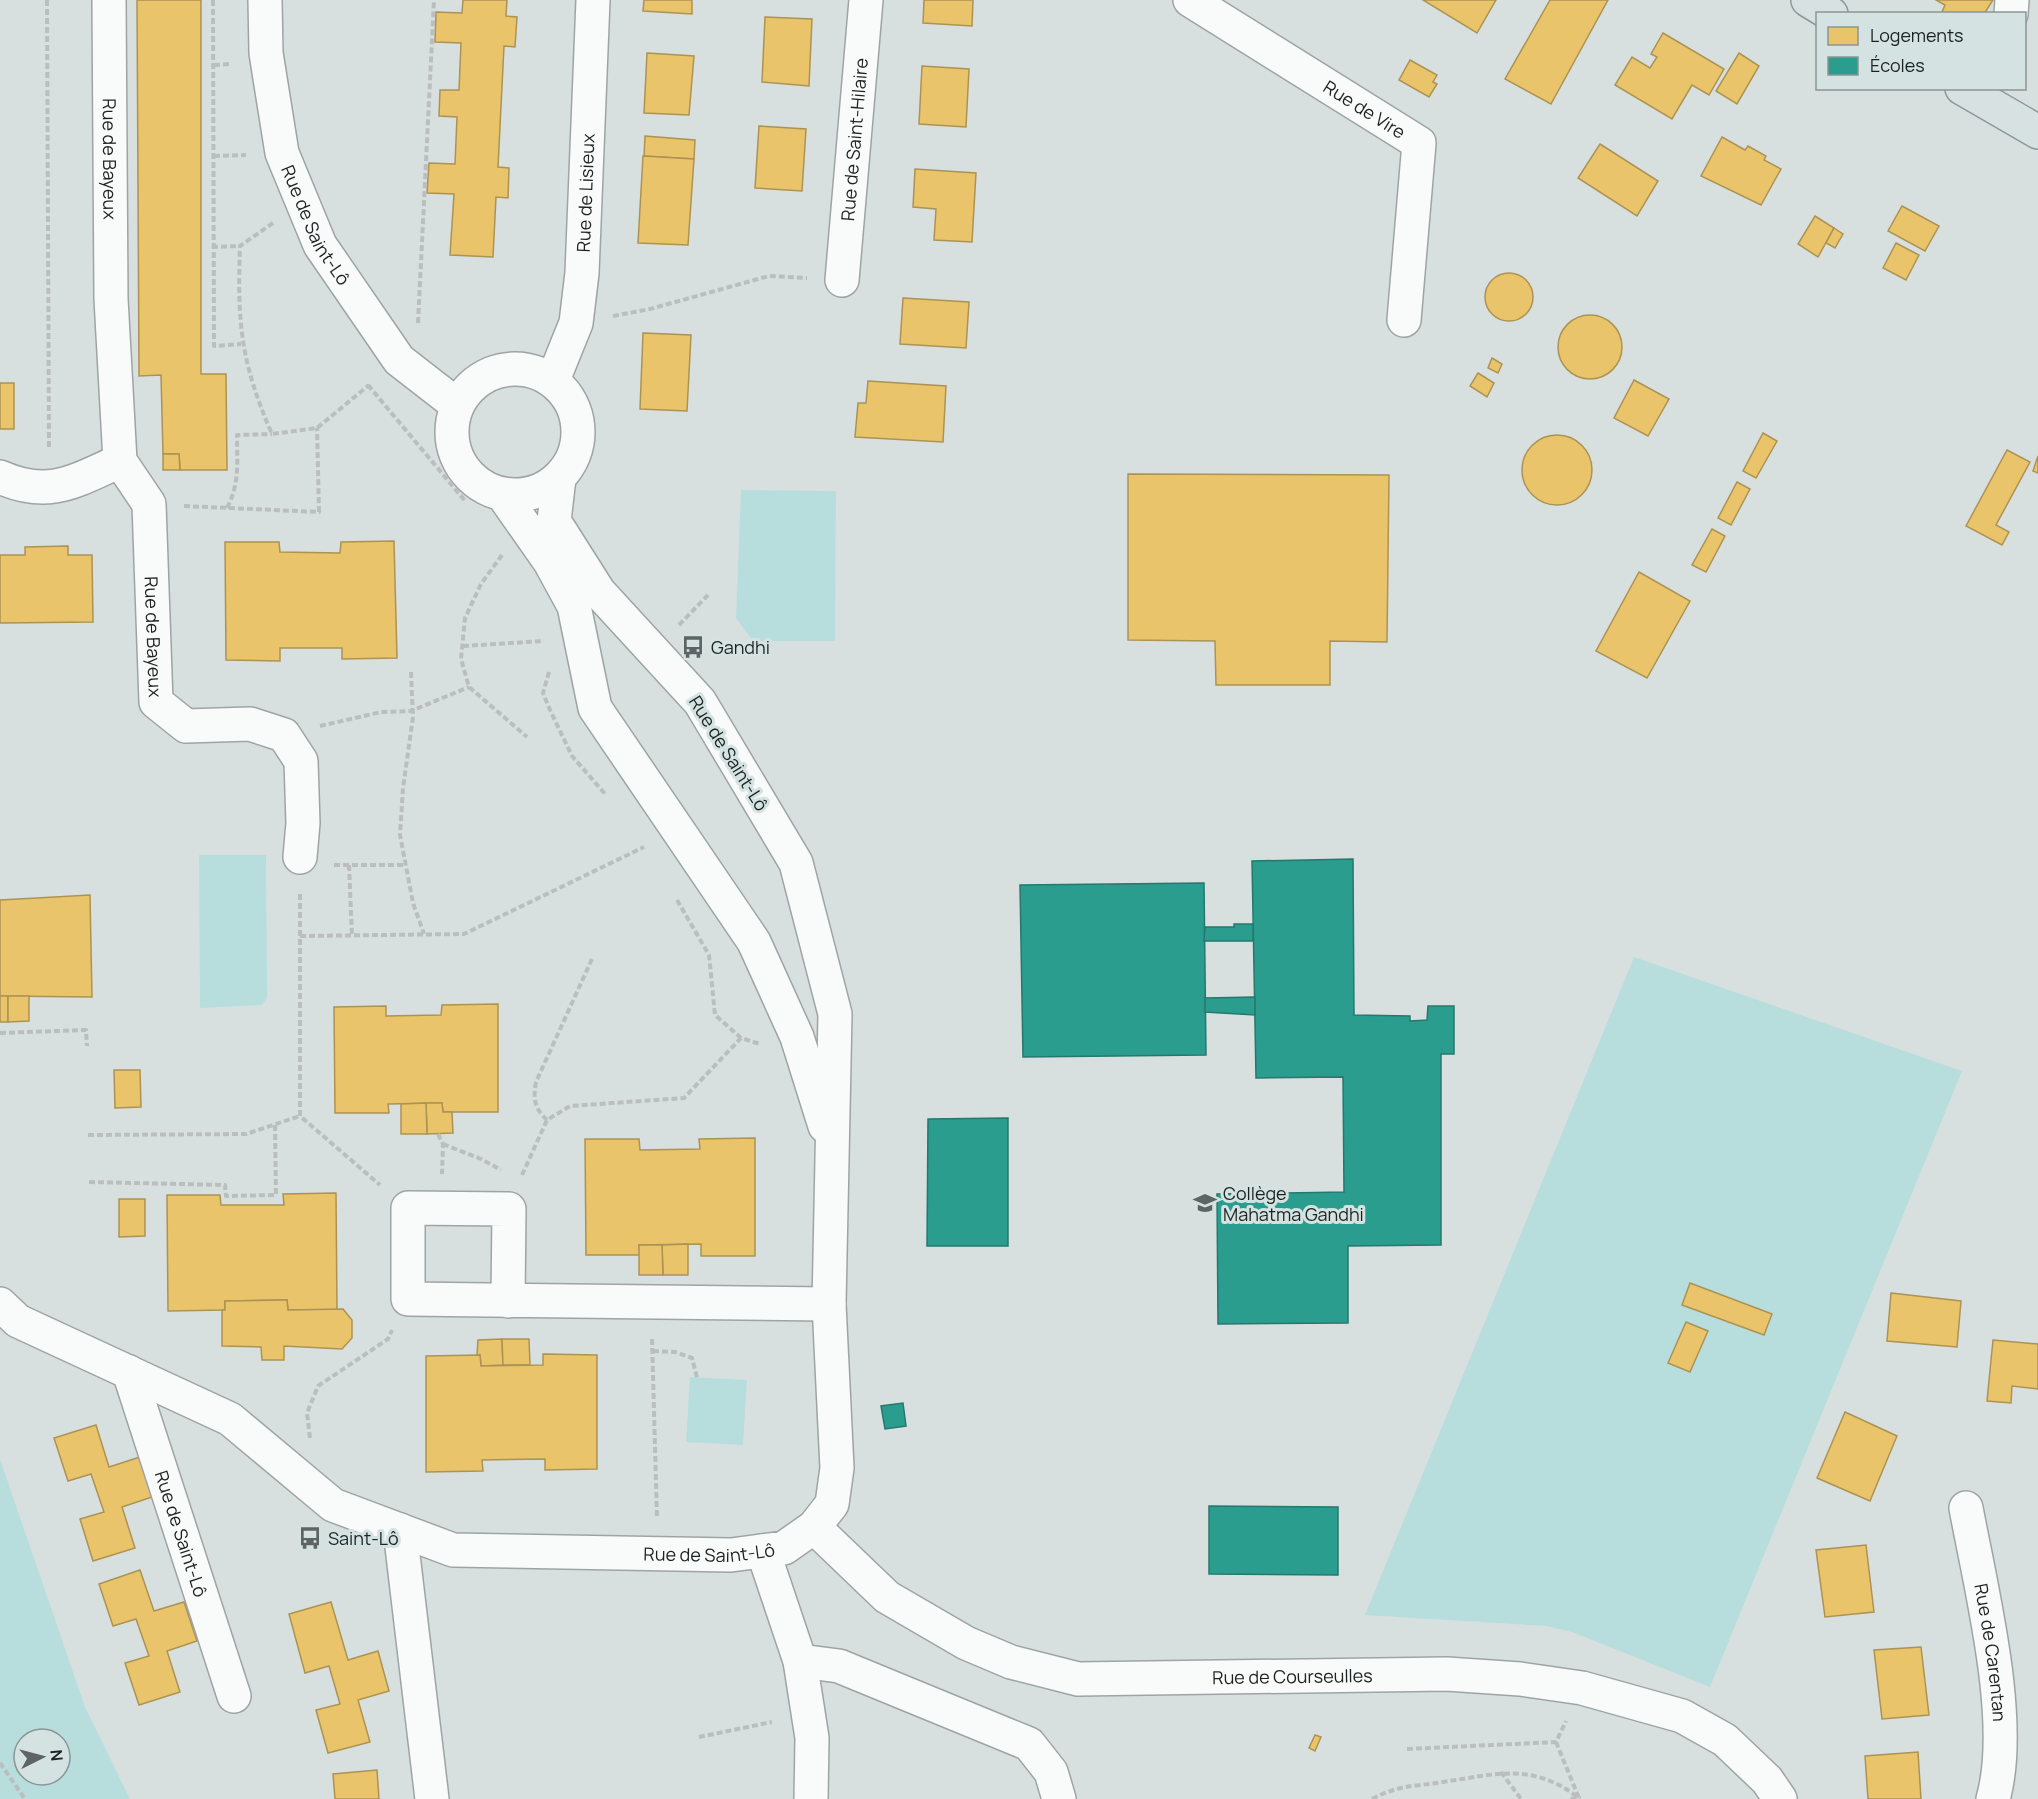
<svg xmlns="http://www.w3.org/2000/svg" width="2038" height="1799" viewBox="0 0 2038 1799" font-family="Manrope,sans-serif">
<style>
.green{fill:#b7dedc;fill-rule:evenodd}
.homes{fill:#e9c46a;stroke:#ac9354;stroke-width:1.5}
.schools{fill:#2a9d8f;stroke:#26786e;stroke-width:1.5}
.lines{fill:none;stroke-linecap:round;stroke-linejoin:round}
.minor-casing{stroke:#9ea4a4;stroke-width:36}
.major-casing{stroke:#889a99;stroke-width:36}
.path{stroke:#bbbebe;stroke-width:4;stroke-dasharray:6 3;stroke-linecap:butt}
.minor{stroke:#f9fafa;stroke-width:33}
.major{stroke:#d8e1e1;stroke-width:33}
.labels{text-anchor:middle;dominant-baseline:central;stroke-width:6;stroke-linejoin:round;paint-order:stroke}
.street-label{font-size:18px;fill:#1c2121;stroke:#d4e3e2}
.poi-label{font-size:18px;fill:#1c2121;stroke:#d4e3e2;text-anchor:start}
</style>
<rect width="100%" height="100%" fill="#d8e0df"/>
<g class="green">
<polygon points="741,490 836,491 835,641 753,641 736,618"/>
<polygon points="199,855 266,855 267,998 262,1005 200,1008"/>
<polygon points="1634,957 1962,1071 1710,1687 1572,1632 1546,1626 1365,1615"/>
<polygon points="690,1377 747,1380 743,1445 686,1442"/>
<path d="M0,1459L85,1707L130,1799H0ZM24,1739H60V1775H24Z"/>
</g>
<g class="homes">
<polygon points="137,0 201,0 201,374 226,374 227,470 180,470 179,454 163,454 161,375 139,376"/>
<polygon points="463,0 507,0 506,16 517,17 515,47 504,46 498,167 509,168 508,198 496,197 493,257 450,255 454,194 427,193 429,163 455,164 457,117 439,116 440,90 459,90 461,43 435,42 436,12 462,13"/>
<polygon points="644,0 692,0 692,14 643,11"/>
<polygon points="924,0 973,0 972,26 923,23"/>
<polygon points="1423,0 1496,0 1477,33"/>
<polygon points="1550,0 1608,0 1551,104 1505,79"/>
<polygon points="1936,0 1993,0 1984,14 1941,14 1945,5"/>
<polygon points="765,17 812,19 809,86 762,82"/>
<polygon points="1663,33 1724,69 1709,95 1692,85 1672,119 1615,85 1632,57 1650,68 1657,57 1651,54"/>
<polygon points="647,53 694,56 689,115 644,113"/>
<polygon points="1739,53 1759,66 1737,104 1716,91"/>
<polygon points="1410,60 1437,75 1433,82 1437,84 1429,97 1399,80"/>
<polygon points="922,66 969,69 966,127 919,124"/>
<polygon points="759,126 806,129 802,191 755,188"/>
<polygon points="645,136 695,140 694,159 644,156"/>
<polygon points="1722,137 1745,150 1748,146 1766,156 1764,160 1781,169 1761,205 1701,176"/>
<polygon points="1600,144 1658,181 1637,216 1578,178"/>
<polygon points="643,156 694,159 688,245 638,243"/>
<polygon points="915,169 976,173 972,242 934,240 936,209 913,207"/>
<polygon points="1902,206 1939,226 1925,251 1888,231"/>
<polygon points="1815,216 1834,228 1818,257 1798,244"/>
<polygon points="1834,228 1843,234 1835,248 1826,243"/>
<polygon points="1896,243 1919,255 1906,280 1883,268"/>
<circle cx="1509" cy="297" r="24"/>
<polygon points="903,298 969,302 966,348 900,344"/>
<circle cx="1590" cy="347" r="32"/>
<polygon points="643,333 691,335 687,411 640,409"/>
<polygon points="1492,358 1502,364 1498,373 1488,368"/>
<polygon points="1478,373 1494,383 1487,397 1470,386"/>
<polygon points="1634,380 1669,399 1648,436 1614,418"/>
<polygon points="868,381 946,386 943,442 855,437 858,403 866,403"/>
<rect x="0" y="383" width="14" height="46"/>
<polygon points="1763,433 1777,441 1756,478 1743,471"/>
<circle cx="1557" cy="470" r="35"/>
<polygon points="2007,450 2030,462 1996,525 2009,532 2002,545 1966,526"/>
<polygon points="163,454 179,454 180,470 163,470"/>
<polygon points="2038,456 2038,473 2033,471"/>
<polygon points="1128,474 1389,475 1387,642 1330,641 1330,685 1216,685 1215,641 1128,640"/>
<polygon points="1737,482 1750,489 1731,525 1718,518"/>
<polygon points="1712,529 1725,536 1706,572 1692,565"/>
<polygon points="394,541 397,658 342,659 342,648 280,648 280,661 226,660 225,542 279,542 280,552 340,553 341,542"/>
<polygon points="68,546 68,555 92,555 93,622 0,623 0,555 25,555 25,547"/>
<polygon points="1639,572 1690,601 1647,678 1596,651"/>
<polygon points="90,895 92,997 0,996 0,900"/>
<rect x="0" y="996" width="8" height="26"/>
<polygon points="8,996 29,996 29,1021 8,1022"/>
<polygon points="498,1004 498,1112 443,1112 442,1103 388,1104 389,1113 335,1113 334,1007 386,1006 386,1016 441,1015 442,1005"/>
<polygon points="114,1070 140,1070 141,1107 115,1108"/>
<polygon points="426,1103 442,1103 443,1112 452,1112 453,1133 427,1134"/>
<polygon points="426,1103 427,1134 401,1134 401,1104"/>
<polygon points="755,1138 755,1256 701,1256 701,1244 639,1245 640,1255 586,1255 585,1139 639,1139 640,1150 700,1149 699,1139"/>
<polygon points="336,1193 337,1310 288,1310 287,1300 284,1300 225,1301 225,1310 168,1311 167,1195 220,1195 221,1205 284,1205 283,1194"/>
<polygon points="119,1199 145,1199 145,1236 119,1237"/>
<polygon points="688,1244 688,1275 663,1275 662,1245"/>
<polygon points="639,1245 662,1245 663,1275 639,1275"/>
<polygon points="1690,1283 1772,1314 1764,1335 1682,1305"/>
<polygon points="1891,1293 1961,1301 1957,1347 1887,1341"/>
<polygon points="284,1300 287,1300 288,1310 343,1309 352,1320 352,1338 342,1349 284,1346 284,1360 262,1360 261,1347 222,1346 222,1310 225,1310 225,1301"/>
<polygon points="1686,1322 1708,1331 1690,1372 1668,1363"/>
<polygon points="502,1339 503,1365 481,1366 480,1355 477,1355 478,1340"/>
<polygon points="502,1339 529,1339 530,1365 503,1365"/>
<polygon points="1993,1340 2038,1344 2038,1389 2012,1386 2011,1403 1987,1401"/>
<polygon points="543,1354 597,1355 597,1469 545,1470 545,1459 482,1460 483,1471 426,1472 426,1356 480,1355 481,1366 543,1365"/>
<polygon points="1845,1412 1897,1436 1870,1501 1817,1478"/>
<polygon points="96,1425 109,1467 140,1457 152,1497 122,1507 135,1548 93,1561 80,1519 104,1512 91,1474 68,1481 54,1438"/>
<polygon points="1866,1545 1874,1612 1825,1617 1816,1550"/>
<polygon points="140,1570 154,1611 184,1602 197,1641 167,1651 180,1692 139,1705 125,1663 149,1656 136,1619 113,1626 99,1584"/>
<polygon points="331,1602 348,1660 378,1651 389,1691 358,1700 370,1742 328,1753 316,1710 340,1704 329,1666 305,1673 289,1614"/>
<polygon points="1921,1647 1929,1715 1882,1719 1874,1650"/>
<polygon points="1315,1735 1321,1737 1315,1751 1309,1748"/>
<polygon points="1918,1752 1921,1799 1868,1799 1865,1756"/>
<polygon points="377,1770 379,1799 335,1799 333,1774"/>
</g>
<g class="schools">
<polygon points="1353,859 1354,1015 1410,1016 1410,1021 1427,1020 1428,1006 1454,1006 1454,1054 1441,1054 1441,1245 1348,1246 1348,1323 1218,1324 1217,1194 1344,1192 1343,1077 1256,1078 1252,861"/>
<polygon points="1204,883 1206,1055 1023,1057 1020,885"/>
<polygon points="1234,924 1253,924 1253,941 1204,941 1205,927 1234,927"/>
<polygon points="1255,997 1255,1015 1205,1012 1205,998"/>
<polygon points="1008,1118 1008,1246 927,1246 928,1119"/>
<polygon points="903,1403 906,1426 885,1429 881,1406"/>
<polygon points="1209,1506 1338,1507 1338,1575 1209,1574"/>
</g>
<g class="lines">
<g class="minor-casing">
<g id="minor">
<path id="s1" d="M109,0L111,299L120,461L149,504L156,702L186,726L250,724L284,735L301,761L303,823L300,857"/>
<path id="s2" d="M265,0L266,53L282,153L320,245L399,360L457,405"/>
<path id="s3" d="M1190,0L1419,143L1404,320"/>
<polyline points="2011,14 2012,0"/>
<path id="s4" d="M842,280L866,0"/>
<circle cx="515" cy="432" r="63"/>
<path id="s5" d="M553,380L576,323L582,273L593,0"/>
<path d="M0,477C49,499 75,481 120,461"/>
<polyline points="503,495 550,562 574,606 595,708 754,942 797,1037 825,1126"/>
<polyline points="508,1301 509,1209 408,1208 408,1299 829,1304"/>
<path id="s6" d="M0,1304L18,1321L230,1419L333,1505L453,1550L731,1555L784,1548L814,1527L832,1504L837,1468L829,1304L835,1014L796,863L700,702L599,592L554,521L559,478"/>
<path id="s7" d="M129,1372L234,1696"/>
<path id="s8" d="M1966,1508C1981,1589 2015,1722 1993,1799"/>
<path id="s9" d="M814,1527L887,1597L966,1643L1011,1662L1078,1679L1447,1674L1520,1679L1582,1688L1682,1716L1725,1740L1767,1780L1780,1799"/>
<polyline points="400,1530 432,1799"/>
<polyline points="763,1551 800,1661 812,1738 811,1799"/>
<polyline points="800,1661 839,1666 1029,1744 1051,1772 1059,1799"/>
</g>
</g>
<g class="major-casing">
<g id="major">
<polyline points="1808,0 1831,14"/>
<polyline points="1962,88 2038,132"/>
</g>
</g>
<g class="path">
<polyline points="47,0 49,449"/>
<polyline points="213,0 214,346 241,344"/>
<polyline points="214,65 231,64"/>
<polyline points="214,156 246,155"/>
<path d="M273,223L240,246C237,323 241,363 272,434L317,428L369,385"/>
<polyline points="212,247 240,246"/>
<polyline points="613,316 650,309 769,276 807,278"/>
<polyline points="418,323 434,0"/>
<polyline points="368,385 466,502"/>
<polyline points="184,506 319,512 317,428"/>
<path d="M227,508C240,483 237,462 237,435L272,434"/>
<polyline points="502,555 481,584 465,618 461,659 469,687 527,737"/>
<polyline points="679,625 708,595"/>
<polyline points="463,646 544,641"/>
<polyline points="411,672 413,717 403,788 400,835 413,903 424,934"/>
<polyline points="549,672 543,693 550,710 572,756 606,795"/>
<polyline points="320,726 381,712 411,711 469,687"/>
<polyline points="334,865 405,865"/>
<polyline points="349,865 352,936"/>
<polyline points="300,894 300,1116 380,1185"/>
<polyline points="677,900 709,955 715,1015 741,1038 760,1044"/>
<polyline points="300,936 464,934 644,847"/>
<polyline points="0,1033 86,1030 87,1046"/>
<path d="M547,1120C534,1108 533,1098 536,1082L592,959"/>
<polyline points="438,1134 443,1144 442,1174"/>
<polyline points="88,1135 246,1134 300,1116"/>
<polyline points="443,1144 481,1159 501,1170"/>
<polyline points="522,1175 547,1120 570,1106 684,1098 741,1038"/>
<polyline points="89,1182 225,1185 226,1196 276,1195 275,1124"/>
<polyline points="652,1339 657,1518"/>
<polyline points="653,1351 675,1352 692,1358 697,1378"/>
<polyline points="310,1438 307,1413 318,1386 388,1339 392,1330"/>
<polyline points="699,1737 772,1722"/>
<polyline points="1556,1742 1579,1798 1568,1799"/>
<polyline points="1407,1749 1556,1742 1566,1721"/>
<polyline points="0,1763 25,1799"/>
<polyline points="1501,1772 1521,1799"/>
<path d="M1372,1799C1401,1784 1413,1787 1443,1782C1496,1774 1534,1762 1580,1799"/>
</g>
<use href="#minor" class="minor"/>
<use href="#major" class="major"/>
</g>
<defs>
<g id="bus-bare" transform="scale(1.8)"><path d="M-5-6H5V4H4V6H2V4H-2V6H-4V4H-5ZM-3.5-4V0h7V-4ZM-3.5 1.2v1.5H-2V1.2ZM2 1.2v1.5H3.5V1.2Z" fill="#5e6464" stroke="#d4e3e2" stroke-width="2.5" paint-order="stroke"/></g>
<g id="school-bare" transform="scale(1.8)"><path d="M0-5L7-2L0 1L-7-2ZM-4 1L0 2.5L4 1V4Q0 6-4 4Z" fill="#5e6464" stroke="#d4e3e2" stroke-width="2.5" paint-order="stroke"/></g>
</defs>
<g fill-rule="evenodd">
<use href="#bus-bare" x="693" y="647"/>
<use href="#school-bare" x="1205" y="1203"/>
<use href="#bus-bare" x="310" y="1538"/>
</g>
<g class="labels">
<g class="street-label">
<text stroke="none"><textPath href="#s3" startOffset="206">Rue de Vire</textPath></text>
<text stroke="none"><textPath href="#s4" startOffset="141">Rue de Saint-Hilaire</textPath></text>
<text stroke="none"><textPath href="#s1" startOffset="159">Rue de Bayeux</textPath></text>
<text stroke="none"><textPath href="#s5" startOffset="192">Rue de Lisieux</textPath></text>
<text stroke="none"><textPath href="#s2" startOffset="234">Rue de Saint-Lô</textPath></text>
<text stroke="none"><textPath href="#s1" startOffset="646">Rue de Bayeux</textPath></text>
<text transform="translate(729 753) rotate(58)">Rue de Saint-Lô</text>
<text stroke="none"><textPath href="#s7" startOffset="170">Rue de Saint-Lô</textPath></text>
<text stroke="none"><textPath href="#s6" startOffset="777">Rue de Saint-Lô</textPath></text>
<text stroke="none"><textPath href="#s8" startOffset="147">Rue de Carentan</textPath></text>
<text stroke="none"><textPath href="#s9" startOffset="525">Rue de Courseulles</textPath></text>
</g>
<g class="poi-label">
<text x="711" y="647">Gandhi</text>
<text x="1223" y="1193">Collège<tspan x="1223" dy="21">Mahatma Gandhi</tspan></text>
<text x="328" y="1538">Saint-Lô</text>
</g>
</g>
<rect x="1816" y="12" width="210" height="78" fill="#d4e3e2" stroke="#8a9595" stroke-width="1.5"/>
<rect x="1828" y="27" width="30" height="18" fill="#e9c46a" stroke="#8a9595" stroke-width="1.5"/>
<text x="1870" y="42" font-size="18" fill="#1c2121">Logements</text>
<rect x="1828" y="57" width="30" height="18" fill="#2a9d8f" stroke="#8a9595" stroke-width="1.5"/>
<text x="1870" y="72" font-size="18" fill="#1c2121">Écoles</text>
<g transform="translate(42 1757) rotate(84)"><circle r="28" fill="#d4e3e2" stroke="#8a9595" stroke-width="1.5"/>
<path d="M0-4.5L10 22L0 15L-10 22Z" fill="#5e6464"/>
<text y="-9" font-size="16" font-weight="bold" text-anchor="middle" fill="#1c2121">N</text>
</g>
</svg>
